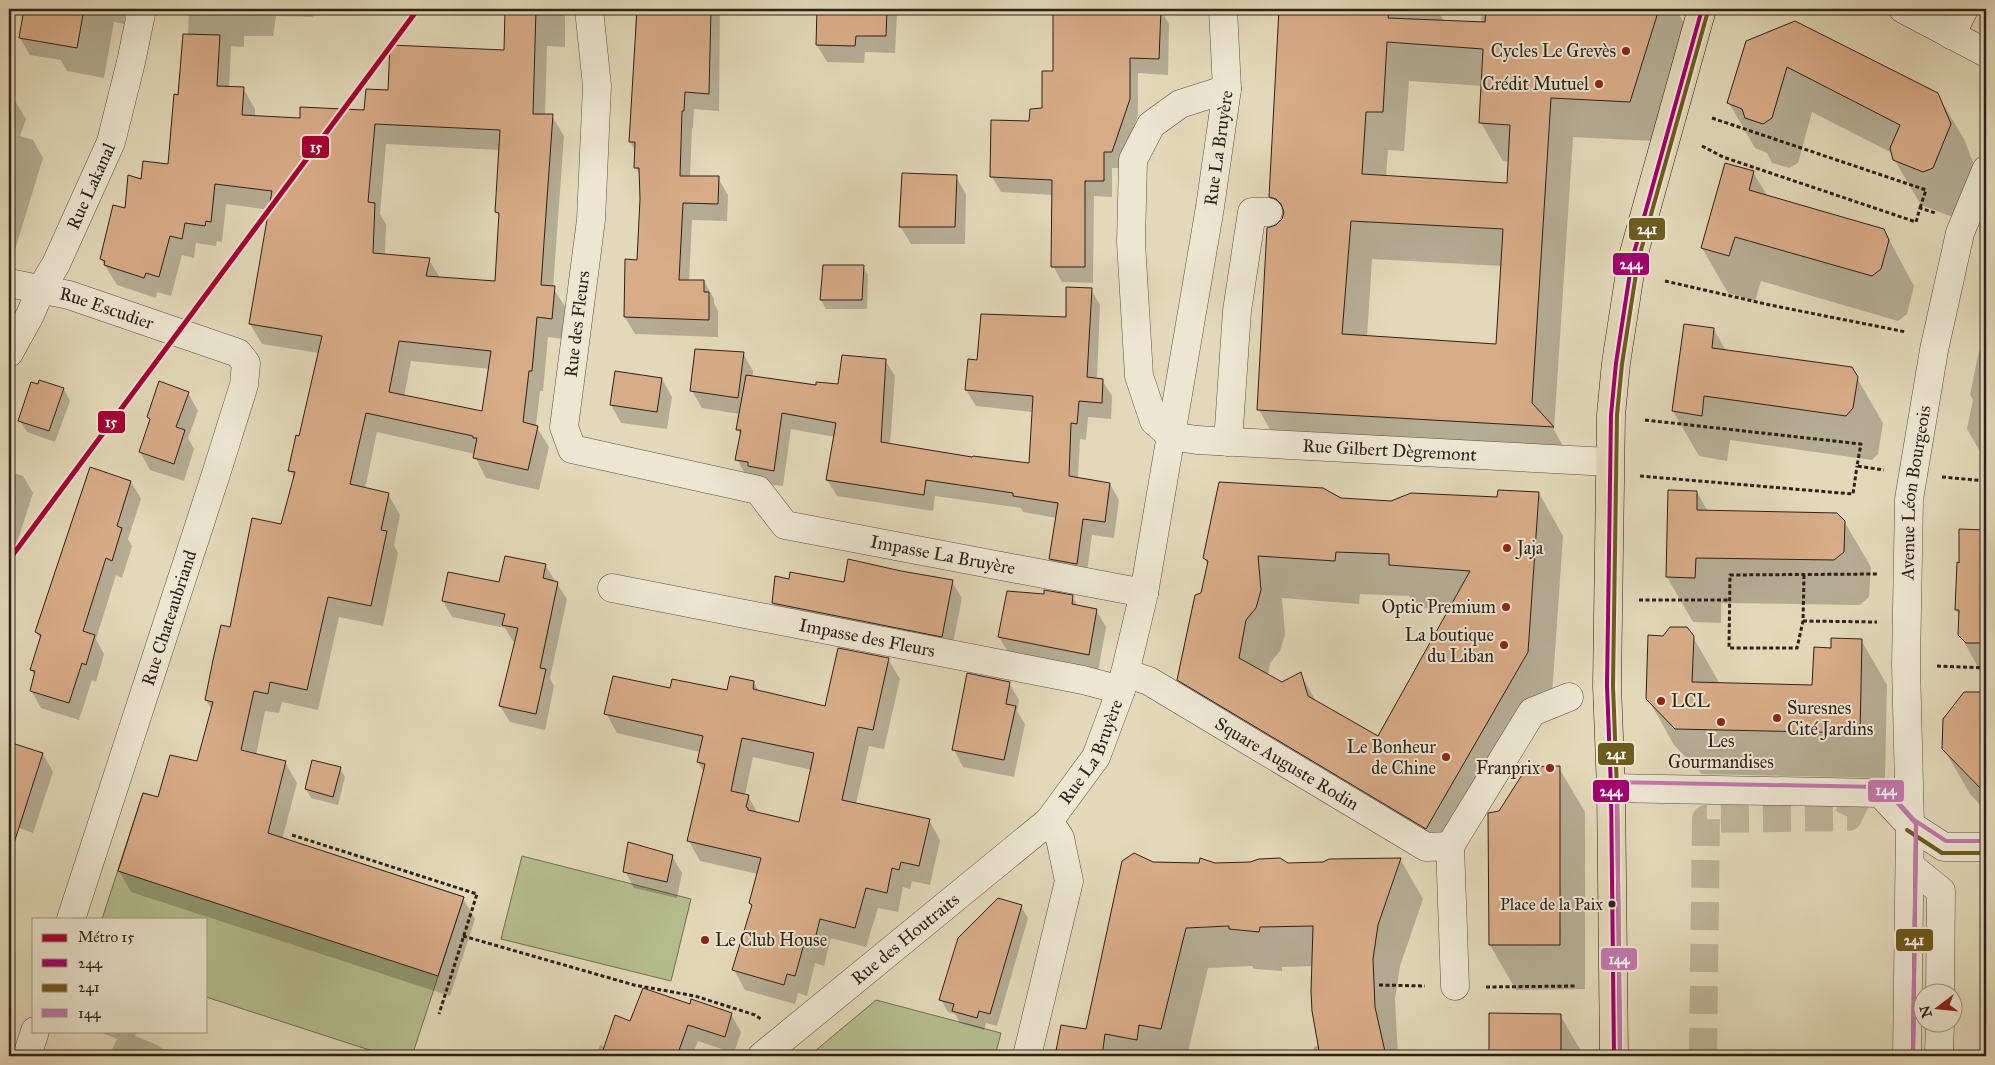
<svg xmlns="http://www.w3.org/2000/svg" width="1995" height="1065" viewBox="0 0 1995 1065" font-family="'IM FELL Great Primer',serif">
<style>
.green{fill:#b5be8f;stroke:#717054}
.shadow{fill:#0003;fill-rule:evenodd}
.building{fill:#d9ac88;stroke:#2d211a;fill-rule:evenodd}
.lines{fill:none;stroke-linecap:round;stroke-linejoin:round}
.minor-tunnel{stroke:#bfb399;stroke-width:28;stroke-dasharray:28 14;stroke-linecap:butt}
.minor-casing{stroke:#5a4f42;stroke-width:29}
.major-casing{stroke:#2d211a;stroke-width:29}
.path{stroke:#2d211a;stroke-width:3;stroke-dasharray:4 2.5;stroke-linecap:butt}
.minor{stroke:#ede6d2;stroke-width:28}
.major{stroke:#e3d8b9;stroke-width:28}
.bus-1-casing{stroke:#ede6d2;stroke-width:8}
.bus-2-casing{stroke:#ede6d2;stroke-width:8}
.bus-3-casing{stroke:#ede6d2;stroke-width:8}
.bus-1{stroke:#a0006e;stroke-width:4}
.bus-2{stroke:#6e5b1e;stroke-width:4}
.bus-3{stroke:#c278ae;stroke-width:4}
.metro-1-casing{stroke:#ede6d2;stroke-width:9}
.metro-1{stroke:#a50034;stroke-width:5}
.poi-dot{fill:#8f2418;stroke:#ede6d2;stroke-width:2}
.bus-dot{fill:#2d211a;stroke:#ede6d2;stroke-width:2}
.labels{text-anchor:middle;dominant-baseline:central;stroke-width:4;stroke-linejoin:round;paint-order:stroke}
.bus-label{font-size:17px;fill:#2d211a;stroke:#ede6d2;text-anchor:end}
.poi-label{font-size:18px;fill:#2d211a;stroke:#ede6d2;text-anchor:end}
.street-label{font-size:18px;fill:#2d211a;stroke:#ede6d2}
.line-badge{stroke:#ede6d2;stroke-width:2}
.badge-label{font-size:14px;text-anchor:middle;font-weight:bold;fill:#fff}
</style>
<rect width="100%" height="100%" fill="#e3d8b9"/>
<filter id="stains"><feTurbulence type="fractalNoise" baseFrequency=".004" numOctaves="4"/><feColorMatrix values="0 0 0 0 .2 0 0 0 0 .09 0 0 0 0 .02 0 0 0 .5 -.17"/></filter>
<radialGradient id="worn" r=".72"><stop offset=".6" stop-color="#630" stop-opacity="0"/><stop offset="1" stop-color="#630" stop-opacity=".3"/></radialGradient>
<g class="green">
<polygon points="143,793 464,897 412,1056 388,1056 206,997 206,919 102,919"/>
<polygon points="522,856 691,899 671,981 501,939"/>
<polygon points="876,1000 1001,1033 995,1056 809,1056"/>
</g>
<g class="shadow">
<polygon points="25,9 126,9 124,24 114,22 104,78 67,71 61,60 30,55 20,38"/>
<path d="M189,9H313V17L276,16L273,36H244V47L231,46L229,88H243L255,109V117L301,120L366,111L389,91L505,51L506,9H560L565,17V47L547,46L545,115L552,116L564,136L553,288L566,308L563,339L548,337L543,391H540L536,426L549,447L539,490L486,478L475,457V454L377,432L365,489L388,494L400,515L394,545L398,553L383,626L339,617L318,710L282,702L279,713L265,711L256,755L285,762L297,783L282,840L463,898L475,919L450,996L131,892L119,871L159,799L198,763L212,710L206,700L231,628L282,526L294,478L290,470L300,437L319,353L262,344L250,324L270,210L226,204L222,242L217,241L216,246L196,243L194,258L182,255L171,296L157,292L156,298L117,285L101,259L142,180L169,165L188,35ZM386,144L500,150L496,212L500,218L496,283L440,278L429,260L385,255L386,224L380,214ZM411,361L490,369L483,413L404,396Z"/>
<polygon points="370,9 458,9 458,10"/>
<polygon points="636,9 719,9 720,11 719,111 694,109 693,128 692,128 690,177 718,178 728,195 727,221 692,220 689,281 704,281 714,299 714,303 718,311 718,337 635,334 625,317 627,261 638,261 641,177 636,168 636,152 630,142 637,34 635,30"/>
<polygon points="818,9 894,9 897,14 895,53 865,52 864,63 827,62 817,45"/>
<polygon points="1055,9 1160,9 1169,24 1168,75 1138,73 1138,115 1121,168 1112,168 1112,197 1094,196 1093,283 1062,282 1053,266 1053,195 1001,192 992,177 1030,122 1044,109 1054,72"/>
<path d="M1280,9H1437L1444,21L1481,23L1482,9H1676L1687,29L1652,141L1573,137L1554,430L1574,466L1281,449L1259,410L1269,229L1277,226L1283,219L1270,196ZM1409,81L1483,86L1481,123L1503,161L1509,162L1508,185L1386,176L1388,150L1404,151ZM1372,259L1502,266L1497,346L1367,337Z"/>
<polygon points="1794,22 1937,94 1964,139 1976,170 1959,213 1950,216 1921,205 1894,159 1892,153 1812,112 1798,163 1789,168 1772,163 1767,153 1755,148 1729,103"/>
<polygon points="9,99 15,101 26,119 20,136 33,140 43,158 14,253 9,251 9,130 14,113 11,113 9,121"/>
<polygon points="1753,172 1768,197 1884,230 1914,286 1907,314 1898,321 1761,281 1755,301 1728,293 1702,248"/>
<polygon points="956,177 966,194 965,244 911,244 900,226"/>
<polygon points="824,266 863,267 868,275 867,309 826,309 821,300"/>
<polygon points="1091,289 1100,305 1097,379 1102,380 1112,396 1111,419 1088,417 1086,440 1080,439 1078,478 1110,484 1119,500 1114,538 1092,535 1086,580 1060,575 1050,559 1057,518 1023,512 1021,508 935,496 933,511 837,496 827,480 835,437 791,429 783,486 758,483 746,476 737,459 741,436 738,430 740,414 702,408 692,391 743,353 753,371 753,377 817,386 839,385 885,360 895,376 890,445 973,459 1030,464 1033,412 976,406 966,390 978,361 1067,318"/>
<polygon points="1714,329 1726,351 1857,378 1883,423 1878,454 1872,460 1730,440 1727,461 1699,456 1673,411"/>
<polygon points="1986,333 1986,462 1967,429 1973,400 1970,395 1979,351 1983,352"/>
<polygon points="662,379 672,397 667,429 621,423 611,405"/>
<polygon points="40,382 64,389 70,401 55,442 27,432 20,421"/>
<polygon points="188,393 198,411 188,438 194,449 184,481 150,470 140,452 151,422 148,417"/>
<polygon points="9,471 23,476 33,493 14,552 9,551"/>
<polygon points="131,482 141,499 128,539 132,546 122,578 116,575 96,639 104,654 96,682 92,680 79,720 41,708 31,690 35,676 31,670 41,640 36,632"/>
<polygon points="1697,492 1708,512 1844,521 1871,567 1869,597 1860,605 1721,603 1721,623 1693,622 1667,577"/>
<path d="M1539,493L1563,536L1552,695L1451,871L1204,723L1179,680L1208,565L1204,558L1340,500L1391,502L1499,499ZM1360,594L1409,596L1415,607L1450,610L1379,738L1317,703L1300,673L1282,683L1268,675L1270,663L1280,651L1285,634L1282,598L1359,604Z"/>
<polygon points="1960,531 1986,531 1986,681 1960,635 1960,616 1956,610 1960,564"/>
<polygon points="545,565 567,599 550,678 554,686 545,730 510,722 500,706 516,642 513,641 505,628 452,617 443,601 500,584"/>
<polygon points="790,580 845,584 952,582 962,598 951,653 782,620 773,603"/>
<polygon points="1072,597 1078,606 1096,610 1106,627 1098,672 1009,654 999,637"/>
<polygon points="1693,637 1720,684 1813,687 1832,649 1861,640 1887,685 1885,778 1702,774 1674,745 1648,699"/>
<path d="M888,659L900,679L884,749L869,746L856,804L929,820L940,840L930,885L912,881L910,889L903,887L898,912L878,908L866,947L831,938L824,966L815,963L807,996L798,993L795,1004L745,990L734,970L752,907L750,903L758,874L700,861L689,841L704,773L698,762L700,752L617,733L606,713L671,690L728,692L754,682L759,692L826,708ZM753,757L812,770L800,823L758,814L748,796L745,795Z"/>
<polygon points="1009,683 1019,700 1017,711 1025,724 1014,777 963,767 954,750"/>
<polygon points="1965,694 1986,694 1986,811 1970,794 1944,749"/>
<polygon points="9,743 43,754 53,772 33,833 19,828 14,845 9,845"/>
<polygon points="340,768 345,777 338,805 311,798 306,789"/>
<polygon points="1559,768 1585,812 1585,989 1516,990 1490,945 1490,814 1500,812"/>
<polygon points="672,856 682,873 677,898 634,888 625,871"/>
<polygon points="1400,859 1423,899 1400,966 1395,999 1398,1056 1314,1056 1314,1047 1319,1045 1313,966 1282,967 1282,971 1254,969 1252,966 1208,968 1187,1056 1057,1055 1087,1031 1152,863 1287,864"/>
<polygon points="1021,906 1028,918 997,1026 986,1023 984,1030 960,1023 955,1014 948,1012 941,1000"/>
<polygon points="691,1005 731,1014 741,1032 734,1053 698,1041 692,1056 596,1056 600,1045 605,1047 631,1022"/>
<polygon points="1490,1014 1560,1015 1584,1056 1490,1056"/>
<polygon points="97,1031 137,1031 135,1036 153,1043 176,1056 109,1056 117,1039"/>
</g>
<g class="building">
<polygon points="24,9 84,9 77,48 19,38"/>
<path d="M505,9H536L533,114H553L541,285L555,286L552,319L537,317L532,371H529L523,422L538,426L528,470L473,458L477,438H473V436L366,413L350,484L389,493L381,530L387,531L371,606L328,597L307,690L270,682L268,694L254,691L241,750L286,761L268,833L464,897L438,976L118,871L143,793L158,797L170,755L197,761L213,702L205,700L213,660L221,625L230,627L252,518L281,524L295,472L288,471L296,435L299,436L322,336L249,324L272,191L215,184L211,222L206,221L205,226L185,223L182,239L170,236L159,277L146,273L144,278L104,265L105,261L100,259L113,205L125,208L128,175L141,179L143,161L168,164L174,94L178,95L183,34L220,35L217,86L244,87L242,115L300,118V107L364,110L366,89L388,90L390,45L504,50ZM375,124L500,130L495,212L499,213L495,281L426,276L430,258L373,253L375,203L368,202ZM399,341L491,351L482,411L389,392Z"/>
<polygon points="637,9 711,9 709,94 685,92 684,111 682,111 680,176 719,176 718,204 683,203 679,280 704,280 704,292 709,292 709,320 624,317 625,259 637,260 640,199 639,168 634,168 635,142 629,142"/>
<polygon points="817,9 887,9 886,36 856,36 855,46 816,45"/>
<polygon points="1053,9 1161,9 1159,59 1130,58 1130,99 1112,152 1104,152 1104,181 1085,181 1085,267 1051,267 1052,180 990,177 991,120 1029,121 1030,109 1042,108 1042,71 1053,71"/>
<path d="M1279,9H1389L1388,18L1485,22L1486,9H1659L1630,102L1551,98L1532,403L1554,427L1257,410L1267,228L1276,225L1282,219L1284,212L1281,204L1276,199L1269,197ZM1387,42L1483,49L1479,123L1510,125L1507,183L1362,174L1366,112H1383ZM1351,221L1503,229L1496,344L1342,334Z"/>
<polygon points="1795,21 1938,93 1951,124 1933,168 1923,172 1893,160 1890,148 1900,125 1787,67 1772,118 1763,124 1745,118 1742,109 1727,103 1746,41"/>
<polygon points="1725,163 1754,171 1749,190 1884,229 1889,240 1881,269 1872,276 1735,237 1729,256 1701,248"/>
<polygon points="902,173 957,175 955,227 899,227"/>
<polygon points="823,265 864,265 862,300 820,300"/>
<polygon points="1066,287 1092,288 1087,377 1103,379 1102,403 1079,401 1077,424 1071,423 1069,476 1110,483 1105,522 1083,519 1077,564 1049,559 1058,503 1013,496 1013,493 926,480 924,495 826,480 836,423 782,413 774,471 748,466 748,462 735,460 741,430 736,430 746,375 816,385 816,382 838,384 842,355 886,359 881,442 972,457 973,456 1029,463 1033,396 965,390 968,359 977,360 981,314 1066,317"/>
<polygon points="1684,324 1714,328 1712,348 1852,367 1858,377 1853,408 1846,416 1704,396 1702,416 1672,411"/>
<polygon points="695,349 744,352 738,398 690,391"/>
<polygon points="615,371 662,378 657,412 610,405"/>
<polygon points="39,380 64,388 49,431 18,421 31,382 38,384"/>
<polygon points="159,381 189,392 176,427 185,430 174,464 139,452 150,419 147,417"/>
<polygon points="90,467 131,481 117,526 122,528 112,561 106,558 83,631 95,635 86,665 82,663 69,703 30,691 35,671 30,670 41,635 35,632"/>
<path d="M1219,482L1323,488L1341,498L1391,501L1411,493L1497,497L1498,490L1539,492L1528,652L1426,829L1177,680L1195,595L1201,593L1208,561L1203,558ZM1336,552L1389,554V565L1470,571L1378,736L1308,696L1301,672L1282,682L1239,658L1246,620L1256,608L1261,590L1258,556L1335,561Z"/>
<polygon points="1668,490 1697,491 1697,510 1837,513 1845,521 1844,552 1834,560 1696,558 1695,578 1666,577"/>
<polygon points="1959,529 1986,530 1986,643 1966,643 1958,635 1959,610 1955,610 1957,562 1959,563"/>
<polygon points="505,556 546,564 543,578 558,582 540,668 546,669 536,714 499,706 518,628 502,625 505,614 442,601 448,572 499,582"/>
<polygon points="848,559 901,571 953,580 942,637 772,603 775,576 789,579 790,572 844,582"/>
<polygon points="1044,590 1073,595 1072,604 1097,609 1089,655 998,637 1007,591 1044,594"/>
<polygon points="1670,627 1687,627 1694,636 1692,682 1812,685 1814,647 1831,648 1831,638 1862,639 1860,733 1675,729 1646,699 1648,635 1663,636"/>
<path d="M838,648L889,658L873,730L858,727L842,800L930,819L919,866L901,862L899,870L892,868L887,893L866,888L855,928L820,919L813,947L804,944L795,976L787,974L784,985L732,970L752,905L749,903L761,858L687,841L705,764L697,762L703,736L604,714L613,676L670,688L672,679L727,690L730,676L754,681L753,689L825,706ZM742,738L814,753L799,822L748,810V808L746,807L749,795L731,791Z"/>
<polygon points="967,673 1010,682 1006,704 1016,706 1004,760 952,750"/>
<polygon points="1964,692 1986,692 1986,794 1942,749 1943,719"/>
<polygon points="9,742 43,753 14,843 9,842"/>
<polygon points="312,760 341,767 333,797 305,789"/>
<polygon points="1560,766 1560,945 1489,945 1488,813 1499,811 1527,767"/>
<polygon points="628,842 673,855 667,882 623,872"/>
<polygon points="1134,853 1153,862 1199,863 1200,858 1215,863 1250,862 1259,859 1280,858 1288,863 1323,862 1329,859 1401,858 1378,925 1373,959 1375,1007 1386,1056 1320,1056 1312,1011 1311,992 1313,926 1260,927 1259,932 1229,929 1229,926 1186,928 1161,1029 1139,1025 1137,1040 1105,1034 1102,1056 1055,1056 1061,1025 1086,1029 1122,861"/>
<polygon points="998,898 1022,905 990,1014 979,1011 977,1018 952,1011 954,1004 939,1000 958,938"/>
<polygon points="643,988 690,1004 691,999 732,1013 725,1037 688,1025 677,1056 601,1056 615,1015 630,1021"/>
<polygon points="1489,1013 1561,1014 1561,1056 1489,1056"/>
</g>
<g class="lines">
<polyline class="minor-tunnel" points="1703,1056 1706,819 1848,817 1861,791"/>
<g class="minor-casing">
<g id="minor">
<path id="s1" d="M589,9L597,86L591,220L564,427L572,449L758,490L785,525L1144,593"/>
<polyline points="1903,9 1986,53"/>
<polyline points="1951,35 1964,9"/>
<path id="s2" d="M1227,89L1180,104L1151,125L1133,160L1131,242L1139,376L1154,421L1171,436L1197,440L1609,462"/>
<path id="s3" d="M9,283L69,295L238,353L246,363L244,385L216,474L71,919"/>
<path id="s4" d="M9,353L30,315L41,289L56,264L111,142L131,62L142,9"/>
<polyline points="1228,442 1237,311 1252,212 1268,212"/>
<path id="s5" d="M612,588L1083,680L1121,690"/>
<path id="s6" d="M1125,673L1149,681L1426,847L1450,846"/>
<polyline points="1611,788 1880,793 1910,825 1944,847 1986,847"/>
<polyline points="1910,866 1941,891 1940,992"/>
<polyline points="1455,986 1450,846 1532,712 1569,697"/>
<polyline points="27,1056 35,1031"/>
<path id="s7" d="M762,1056L1049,821"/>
<path id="s8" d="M1027,1056L1069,881L1060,838L1049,821L1096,757L1121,690L1144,593L1210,207L1227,89L1223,9"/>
<path id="s9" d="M1907,1056L1910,825L1906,665L1909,499L1934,350L1960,233L1986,170"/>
<polyline points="1939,1056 1940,1022"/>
</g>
</g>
<g class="major-casing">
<polyline id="major" points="1614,1056 1611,788 1607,686 1611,415 1616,363 1632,260 1702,9"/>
</g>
<g class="path">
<polyline points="1712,118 1926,190 1920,208"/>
<polyline points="1702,146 1723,157 1916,222 1920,208 1935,213"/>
<polyline points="1665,281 1770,305 1906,332"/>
<polyline points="1645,420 1861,444 1857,466 1884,470"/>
<polyline points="1640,476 1853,494 1857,466"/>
<polyline points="1942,477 1986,481"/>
<polyline points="1804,575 1803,621 1797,648 1729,648 1730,575 1878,574"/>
<polyline points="1639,600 1730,600"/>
<polyline points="1803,621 1877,622"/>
<polyline points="1937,666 1986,668"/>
<polyline points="292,835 477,894 439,1014"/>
<polyline points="463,936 634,985 695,996 755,1015 761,1019"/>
<polyline points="1379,985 1425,986"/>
<polyline points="1486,987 1576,986"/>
</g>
<use href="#minor" class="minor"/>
<use href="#major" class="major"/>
<g class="bus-1-casing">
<polyline id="bus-1" points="1614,1056 1611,788 1607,686 1611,415 1616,363 1632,260 1702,9"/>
</g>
<g class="bus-2-casing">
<g id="bus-2">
<polyline points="1907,830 1942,853 1986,853"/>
<polyline points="1620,1056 1617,788 1613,686 1617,415 1622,364 1638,261 1708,11"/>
<polyline points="1913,1056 1916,825"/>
</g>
</g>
<g class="bus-3-casing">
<g id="bus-3">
<polyline points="1611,782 1880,787 1884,788 1916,824 1913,1056"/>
<polyline points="1617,788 1620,1056"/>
<polyline points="1890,793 1914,820 1946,841 1986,841"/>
</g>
</g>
<use href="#bus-1" class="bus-1"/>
<use href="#bus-2" class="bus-2"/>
<use href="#bus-3" class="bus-3"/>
<g class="metro-1-casing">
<polyline id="metro-1" points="9,560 418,9"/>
</g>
<use href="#metro-1" class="metro-1"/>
</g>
<g class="poi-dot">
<circle cx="1626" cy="51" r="5"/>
<circle cx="1599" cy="84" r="5"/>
<circle cx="1507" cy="548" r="5"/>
<circle cx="1506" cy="607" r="5"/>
<circle cx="1504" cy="645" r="5"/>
<circle cx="1661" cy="701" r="5"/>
<circle cx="1777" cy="718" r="5"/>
<circle cx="1721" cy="722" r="5"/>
<circle cx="1446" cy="757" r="5"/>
<circle cx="1550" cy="768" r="5"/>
<circle cx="705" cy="940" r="5"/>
</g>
<circle class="bus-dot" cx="1612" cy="904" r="4.5"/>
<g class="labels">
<g class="bus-label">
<text x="1603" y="904">Place de la Paix</text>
</g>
<g class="poi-label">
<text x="1616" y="51">Cycles Le Grevès</text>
<text x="1589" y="84">Crédit Mutuel</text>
<text x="1517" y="548" text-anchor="start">Jaja</text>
<text x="1496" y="607">Optic Premium</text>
<text x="1494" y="635">La boutique<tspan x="1494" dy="21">du Liban</tspan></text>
<text x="1671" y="701" text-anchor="start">LCL</text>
<text x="1787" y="708" text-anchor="start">Suresnes<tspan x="1787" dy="21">Cité Jardins</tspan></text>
<text x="1721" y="741" text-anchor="middle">Les<tspan x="1721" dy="21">Gourmandises</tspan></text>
<text x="1436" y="747">Le Bonheur<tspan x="1436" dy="21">de Chine</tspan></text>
<text x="1540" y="768">Franprix</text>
<text x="715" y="940" text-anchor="start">Le Club House</text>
</g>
<g class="street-label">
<text stroke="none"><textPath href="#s8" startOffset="946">Rue La Bruyère</textPath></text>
<text stroke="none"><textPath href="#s4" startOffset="186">Rue Lakanal</textPath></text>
<text stroke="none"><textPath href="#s3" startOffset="101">Rue Escudier</textPath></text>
<text transform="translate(577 324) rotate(-83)">Rue des Fleurs</text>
<text stroke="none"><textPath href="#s2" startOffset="630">Rue Gilbert Dègremont</textPath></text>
<text stroke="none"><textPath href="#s9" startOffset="564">Avenue Léon Bourgeois</textPath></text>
<text stroke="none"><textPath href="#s1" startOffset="839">Impasse La Bruyère</textPath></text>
<text transform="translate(169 618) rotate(-72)">Rue Chateaubriand</text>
<text stroke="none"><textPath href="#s5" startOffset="260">Impasse des Fleurs</textPath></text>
<text stroke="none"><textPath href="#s8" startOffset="326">Rue La Bruyère</textPath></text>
<text stroke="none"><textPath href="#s6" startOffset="186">Square Auguste Rodin</textPath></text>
<text stroke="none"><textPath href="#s7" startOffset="185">Rue des Houtraits</textPath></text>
</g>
</g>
<g class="line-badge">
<rect x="301" y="135" width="29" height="24" rx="5" fill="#a50034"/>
<rect x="1628" y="217" width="38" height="24" rx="5" fill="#6e5b1e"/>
<rect x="1612" y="252" width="38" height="24" rx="5" fill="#a0006e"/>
<rect x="97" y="410" width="29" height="24" rx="5" fill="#a50034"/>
<rect x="1597" y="742" width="38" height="24" rx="5" fill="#6e5b1e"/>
<rect x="1867" y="779" width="38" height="24" rx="5" fill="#c278ae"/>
<rect x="1592" y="779" width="38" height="24" rx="5" fill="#a0006e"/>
<rect x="1895" y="928" width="39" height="24" rx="5" fill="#6e5b1e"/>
<rect x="1600" y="947" width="38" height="24" rx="5" fill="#c278ae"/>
</g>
<g class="badge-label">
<text x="316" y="152">15</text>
<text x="1647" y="234">241</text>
<text x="1631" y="269">244</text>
<text x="111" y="427">15</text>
<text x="1616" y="759">241</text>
<text x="1886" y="795">144</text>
<text x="1611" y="796">244</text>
<text x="1914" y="945">241</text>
<text x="1619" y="964">144</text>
</g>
<rect width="1995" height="1065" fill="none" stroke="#e3d8b9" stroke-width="30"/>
<rect x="10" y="10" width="1975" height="1045" fill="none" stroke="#2d211a" stroke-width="2.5"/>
<rect x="15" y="15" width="1965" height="1035" fill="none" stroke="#2d211a"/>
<rect x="32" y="918" width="175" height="115" fill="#ede6d2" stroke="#a09788"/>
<rect x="42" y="934" width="25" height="8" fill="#a50034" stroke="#a09788"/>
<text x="78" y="942" font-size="15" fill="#2d211a">Métro 15</text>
<rect x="42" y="959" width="25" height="8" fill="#a0006e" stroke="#a09788"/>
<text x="78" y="968" font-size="15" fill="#2d211a">244</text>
<rect x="42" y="984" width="25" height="8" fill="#6e5b1e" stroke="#a09788"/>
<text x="78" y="992" font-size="15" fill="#2d211a">241</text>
<rect x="42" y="1009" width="25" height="8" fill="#c278ae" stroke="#a09788"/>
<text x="78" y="1018" font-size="15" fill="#2d211a">144</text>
<g transform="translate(1938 1008) rotate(254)"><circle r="24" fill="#ede6d2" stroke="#a09788"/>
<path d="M0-4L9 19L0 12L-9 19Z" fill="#8f2418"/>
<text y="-8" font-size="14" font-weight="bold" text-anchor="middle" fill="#2d211a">N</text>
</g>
<rect width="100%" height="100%" filter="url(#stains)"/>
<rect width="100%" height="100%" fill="url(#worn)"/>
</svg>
